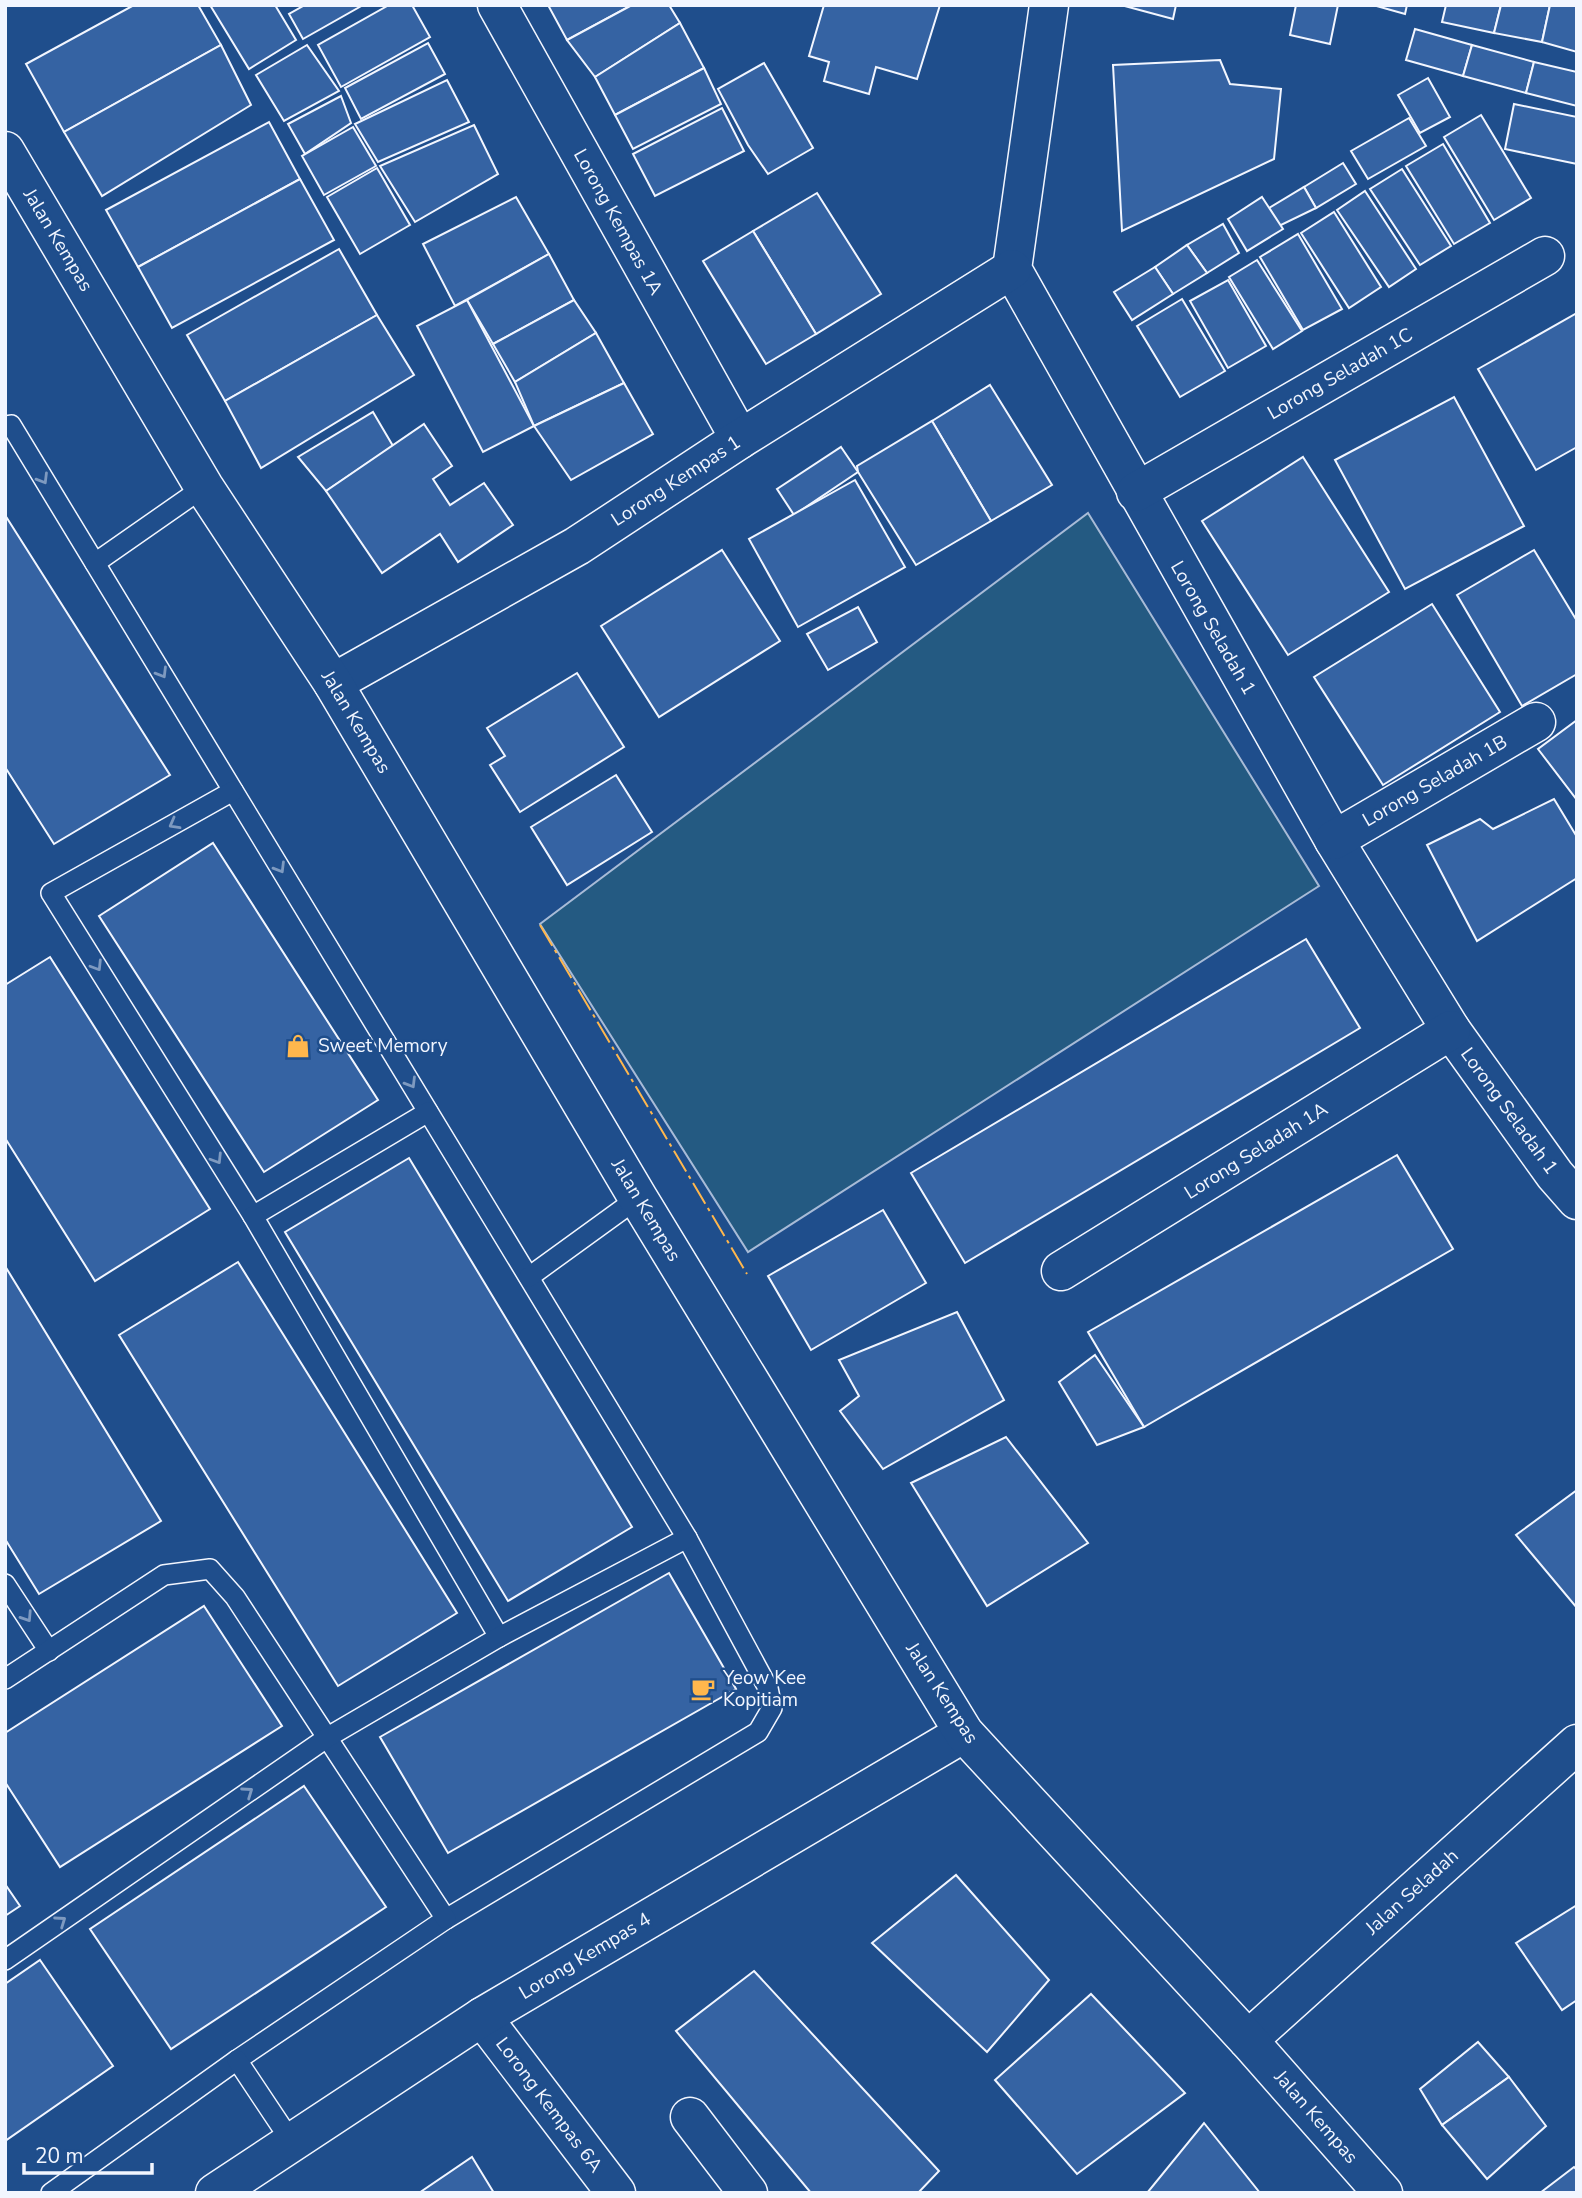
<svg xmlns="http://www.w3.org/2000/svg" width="1582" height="2198" viewBox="0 0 1582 2198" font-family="'Nunito Sans',sans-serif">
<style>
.green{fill:#245a82;stroke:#a8bbd7;stroke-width:2}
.building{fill:#3563a3;stroke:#f2f6ff;stroke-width:2}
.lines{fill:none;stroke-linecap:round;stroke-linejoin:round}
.lane-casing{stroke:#f2f6ff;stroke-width:22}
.street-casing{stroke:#f2f6ff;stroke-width:41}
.secondary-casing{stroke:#f2f6ff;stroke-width:41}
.lane{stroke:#1f4e8c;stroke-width:19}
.street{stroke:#1f4e8c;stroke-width:38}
.secondary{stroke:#1f4e8c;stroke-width:38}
.power{stroke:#ffb74d;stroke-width:2;stroke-dasharray:24 5 3.5 5;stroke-linecap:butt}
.oneway{stroke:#7e9ac0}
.labels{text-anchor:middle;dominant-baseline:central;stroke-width:5;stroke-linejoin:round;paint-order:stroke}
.street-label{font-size:19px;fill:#f2f6ff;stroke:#1f4e8c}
.poi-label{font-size:19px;fill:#f2f6ff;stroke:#1f4e8c;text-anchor:start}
</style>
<rect width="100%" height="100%" fill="#1f4e8c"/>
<polygon class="green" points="1088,513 1319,886 748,1252 540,924"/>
<g class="building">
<polygon points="134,5 198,5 221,45 64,132 26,64"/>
<polygon points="210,5 275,5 296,40 249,69"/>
<polygon points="305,5 363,5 303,39 289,14"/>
<polygon points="389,5 412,5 430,37 341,87 318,45"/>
<polygon points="548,5 632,5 567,40"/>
<polygon points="632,5 669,5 680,23 595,77 567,40"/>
<polygon points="824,5 940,5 917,79 876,67 869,94 824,81 829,62 809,56"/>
<polygon points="1121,5 1176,5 1173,19"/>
<polygon points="1296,5 1338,5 1330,44 1290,35"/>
<polygon points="1373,5 1407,5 1405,14"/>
<polygon points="1446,5 1501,5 1494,33 1442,22"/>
<polygon points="1501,5 1550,5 1542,42 1494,33"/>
<polygon points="1550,5 1577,5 1577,52 1542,42"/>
<polygon points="680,23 704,68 615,115 595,77"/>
<polygon points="1415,29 1472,45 1463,76 1406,60"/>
<polygon points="428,43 445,74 361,119 345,88"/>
<polygon points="221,45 251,105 102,196 64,132"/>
<polygon points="307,45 339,91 284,121 256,75"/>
<polygon points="1472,45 1534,62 1526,93 1463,76"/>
<polygon points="1220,60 1230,84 1281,89 1274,159 1122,231 1113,65"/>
<polygon points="1534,62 1577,72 1577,106 1526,93"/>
<polygon points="764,63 813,148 768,174 748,145 718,89"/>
<polygon points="704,68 721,104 633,149 615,115"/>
<polygon points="1428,78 1450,117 1420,133 1398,95"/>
<polygon points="447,80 469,122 378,162 355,124"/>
<polygon points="341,96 351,123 305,154 288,124"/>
<polygon points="1514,104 1577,117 1577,164 1505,149"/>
<polygon points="722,108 744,151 655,196 633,154"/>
<polygon points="1481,115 1531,198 1494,220 1444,137"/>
<polygon points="1409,118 1426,146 1368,179 1351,151"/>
<polygon points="269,122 300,179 138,267 106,210"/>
<polygon points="474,125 498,174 415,222 380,166"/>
<polygon points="353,127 376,166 324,195 302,156"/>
<polygon points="1443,144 1490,223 1454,244 1406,166"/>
<polygon points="1343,163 1356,184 1316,208 1304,187"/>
<polygon points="377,168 410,225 360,254 327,197"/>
<polygon points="1402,169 1451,246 1420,265 1370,189"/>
<polygon points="300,179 334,240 172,328 138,267"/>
<polygon points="1304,187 1316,208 1279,226 1269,208"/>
<polygon points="1365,191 1416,269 1389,287 1337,210"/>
<polygon points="817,193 881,294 816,334 753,231"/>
<polygon points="516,197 549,254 455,306 423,244"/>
<polygon points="1262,197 1283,229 1247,251 1228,219"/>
<polygon points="1334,212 1381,287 1349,308 1301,233"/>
<polygon points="1223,224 1239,253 1207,273 1187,245"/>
<polygon points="753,231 816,334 766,364 703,261"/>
<polygon points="1298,234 1342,309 1303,330 1260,257"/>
<polygon points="1187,245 1207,273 1173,294 1155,267"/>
<polygon points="339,249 377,315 225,401 187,335"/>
<polygon points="549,254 574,300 493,344 467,300"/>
<polygon points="1257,260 1302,331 1273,349 1229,277"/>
<polygon points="1155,267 1173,294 1132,320 1114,292"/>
<polygon points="1228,280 1266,346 1228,368 1190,301"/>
<polygon points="1182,299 1225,371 1180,397 1137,326"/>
<polygon points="467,300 534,426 483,452 417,326"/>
<polygon points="574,300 596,333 515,382 493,344"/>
<polygon points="1577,313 1577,447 1536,470 1478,369"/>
<polygon points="377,315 414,375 261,468 225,401"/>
<polygon points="596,333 624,383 534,426 515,382"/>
<polygon points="624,383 653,434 571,480 534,426"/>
<polygon points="990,385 1052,485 991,521 932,421"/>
<polygon points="1454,397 1524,526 1405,589 1335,460"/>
<polygon points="373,412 393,446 326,491 298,457"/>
<polygon points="932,421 991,521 916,565 858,472 857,466"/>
<polygon points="424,424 452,466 433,479 450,505 484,483 513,525 458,562 440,534 382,573 326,491"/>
<polygon points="841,447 858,472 794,515 777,489"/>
<polygon points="1303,457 1389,592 1288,655 1202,521"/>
<polygon points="855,480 905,567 798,627 749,539"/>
<polygon points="5,515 170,775 54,844 5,767"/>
<polygon points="722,550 780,641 659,717 601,626"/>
<polygon points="1534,550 1577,621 1577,674 1522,706 1457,595"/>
<polygon points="1432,604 1500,712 1383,785 1314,677"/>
<polygon points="858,607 877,642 828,670 807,634"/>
<polygon points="577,673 624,747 520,812 490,765 505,756 487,728"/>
<polygon points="1577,720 1577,800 1538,749"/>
<polygon points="616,775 652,832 567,885 531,827"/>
<polygon points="1554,799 1577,837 1577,878 1477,941 1427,845 1480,819 1493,829"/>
<polygon points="213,843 378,1100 264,1172 99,916"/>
<polygon points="1306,939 1360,1028 965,1263 911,1173"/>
<polygon points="50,957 210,1209 95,1281 5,1138 5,985"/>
<polygon points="1397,1155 1453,1249 1144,1427 1088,1332"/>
<polygon points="409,1158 632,1527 508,1601 285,1232"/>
<polygon points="883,1210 926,1283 811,1350 768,1276"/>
<polygon points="238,1262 457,1613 338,1686 119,1335"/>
<polygon points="5,1266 161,1521 39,1594 5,1539"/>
<polygon points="957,1312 1004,1400 883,1469 840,1411 859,1396 839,1360"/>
<polygon points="1095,1355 1144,1427 1097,1445 1059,1382"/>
<polygon points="1006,1437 1088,1543 987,1606 911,1483"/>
<polygon points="1577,1490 1577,1608 1516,1535"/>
<polygon points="669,1573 736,1689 448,1853 380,1737"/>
<polygon points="204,1606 282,1726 60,1867 5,1782 5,1733"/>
<polygon points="304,1786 386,1907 171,2049 90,1929"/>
<polygon points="956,1875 1049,1980 987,2052 872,1943"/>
<polygon points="5,1884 20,1906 5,1916"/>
<polygon points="1577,1905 1577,2000 1562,2010 1516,1943"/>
<polygon points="40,1960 113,2066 5,2141 5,1984"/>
<polygon points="754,1971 939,2171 918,2193 811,2193 676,2031"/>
<polygon points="1091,1994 1185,2093 1077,2174 995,2080"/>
<polygon points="1478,2042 1509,2077 1442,2125 1420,2089"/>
<polygon points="1509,2077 1546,2126 1487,2179 1442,2125"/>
<polygon points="1204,2123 1260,2193 1147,2193"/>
<polygon points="472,2157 494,2193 419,2193"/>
<polygon points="1574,2167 1577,2170 1577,2193 1540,2193"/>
</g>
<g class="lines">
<g class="lane-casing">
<g id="lane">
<polyline points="5,426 11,425 687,1538 768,1688 772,1708 758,1732 446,1919 237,2060 51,2193"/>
<polyline points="95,563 204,487"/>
<polyline points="233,791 51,893 253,1216 428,1112"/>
<polyline points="253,1216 499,1637"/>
<polyline points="529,1277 638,1198"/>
<polyline points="5,1584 49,1651"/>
<polyline points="5,1679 164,1575 210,1569 235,1597 446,1919"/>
<polyline points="5,1960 328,1737 499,1637 687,1538"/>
<polyline points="237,2060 291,2141"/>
</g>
</g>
<g class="street-casing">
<g id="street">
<polyline points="497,5 740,439"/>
<polyline points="1049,5 1012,269 1334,840 1451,1030 1555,1175 1577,1200"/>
<polyline points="1136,492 1545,256"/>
<polyline points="333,683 577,546 740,439 1012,269"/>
<polyline points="1334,840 1536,722"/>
<polyline points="1061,1271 1451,1030"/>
<polyline points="482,2017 616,2193"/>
<polyline points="1248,2040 1577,1744"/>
<polyline points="690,2117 748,2193"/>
<polyline points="215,2193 482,2017 964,1733"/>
</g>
</g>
<g class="secondary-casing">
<polyline id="secondary" points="5,151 204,487 333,683 638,1198 964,1733 1248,2040 1383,2193"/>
</g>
<use href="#lane" class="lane"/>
<use href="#street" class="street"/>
<use href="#secondary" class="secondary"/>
<polyline class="power" points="540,925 747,1274"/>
</g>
<defs><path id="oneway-chevron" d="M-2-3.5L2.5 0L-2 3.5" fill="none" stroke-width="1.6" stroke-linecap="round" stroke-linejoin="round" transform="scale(1.75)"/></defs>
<g class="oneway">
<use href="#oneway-chevron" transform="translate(43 479) rotate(59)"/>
<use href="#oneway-chevron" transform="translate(162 673) rotate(59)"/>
<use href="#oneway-chevron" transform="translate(174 824) rotate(151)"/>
<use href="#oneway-chevron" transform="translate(280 868) rotate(59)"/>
<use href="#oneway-chevron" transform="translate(97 966) rotate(58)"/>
<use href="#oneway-chevron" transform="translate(411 1083) rotate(59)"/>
<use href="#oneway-chevron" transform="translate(217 1159) rotate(58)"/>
<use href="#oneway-chevron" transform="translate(27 1617) rotate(57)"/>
<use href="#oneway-chevron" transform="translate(248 1792) rotate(-35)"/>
<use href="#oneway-chevron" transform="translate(61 1921) rotate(-35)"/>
</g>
<defs>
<g id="shop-bare" transform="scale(1.89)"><path d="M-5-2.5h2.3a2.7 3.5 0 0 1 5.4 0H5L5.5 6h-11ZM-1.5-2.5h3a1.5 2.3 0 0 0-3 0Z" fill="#ffb74d" stroke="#1f4e8c" stroke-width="2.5" paint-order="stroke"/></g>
<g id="cafe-bare" transform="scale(1.89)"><path d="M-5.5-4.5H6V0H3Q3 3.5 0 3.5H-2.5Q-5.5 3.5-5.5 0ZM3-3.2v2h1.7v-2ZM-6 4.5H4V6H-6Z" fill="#ffb74d" stroke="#1f4e8c" stroke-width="2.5" paint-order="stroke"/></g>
</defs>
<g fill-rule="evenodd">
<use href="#shop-bare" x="298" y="1046"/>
<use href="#cafe-bare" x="703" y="1689"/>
</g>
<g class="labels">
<g class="street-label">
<text transform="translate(618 222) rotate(61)">Lorong Kempas 1A</text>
<text transform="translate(58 240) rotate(59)">Jalan Kempas</text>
<text transform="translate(1340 374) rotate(-30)">Lorong Seladah 1C</text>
<text transform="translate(676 481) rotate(-33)">Lorong Kempas 1</text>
<text transform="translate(1213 628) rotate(60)">Lorong Seladah 1</text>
<text transform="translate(356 722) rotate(59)">Jalan Kempas</text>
<text transform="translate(1435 781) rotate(-30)">Lorong Seladah 1B</text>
<text transform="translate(1509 1111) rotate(54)">Lorong Seladah 1</text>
<text transform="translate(1256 1151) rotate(-32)">Lorong Seladah 1A</text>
<text transform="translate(646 1210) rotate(59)">Jalan Kempas</text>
<text transform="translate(942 1693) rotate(57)">Jalan Kempas</text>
<text transform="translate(1412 1892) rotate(-42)">Jalan Seladah</text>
<text transform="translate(585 1956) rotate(-31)">Lorong Kempas 4</text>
<text transform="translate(549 2105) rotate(53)">Lorong Kempas 6A</text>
<text transform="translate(1316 2117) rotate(49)">Jalan Kempas</text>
</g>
<g class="poi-label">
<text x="318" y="1046">Sweet Memory</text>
<text x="723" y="1678">Yeow Kee<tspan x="723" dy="22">Kopitiam</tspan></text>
</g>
</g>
<rect width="1582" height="2198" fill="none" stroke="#f2f6ff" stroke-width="14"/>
<path d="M24 2163v10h128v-10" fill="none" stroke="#f2f6ff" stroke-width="3.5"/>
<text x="35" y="2163" font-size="21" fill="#f2f6ff" stroke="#1f4e8c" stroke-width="5" paint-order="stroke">20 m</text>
</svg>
